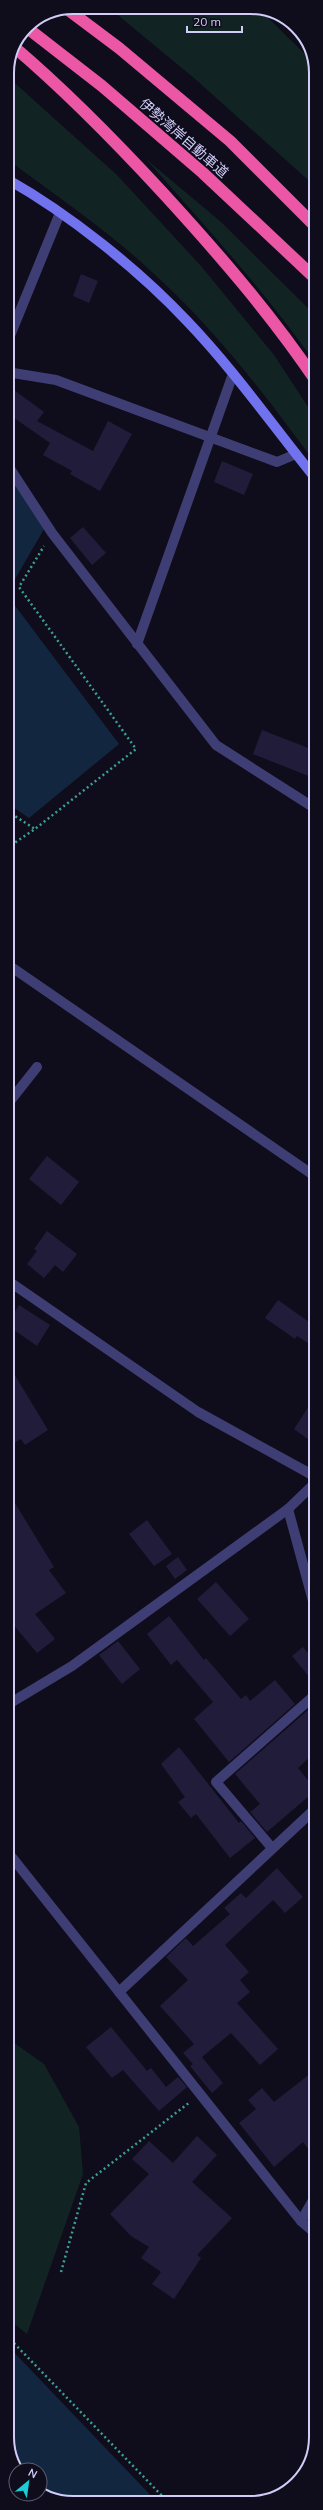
<svg xmlns="http://www.w3.org/2000/svg" width="323" height="2510" viewBox="0 0 323 2510" font-family="Mulish,'Noto Sans JP',sans-serif">
<style>
.green{fill:#112423}
.water{fill:#13263f}
.building{fill:#201c3a}
.lines{fill:none;stroke-linecap:round;stroke-linejoin:round}
.path{stroke:#3aa095;stroke-width:2.5;stroke-dasharray:2 3;stroke-linecap:butt}
.street{stroke:#3e3e75;stroke-width:10}
.secondary{stroke:#7072ee;stroke-width:10}
.highway{stroke:#eb57a4;stroke-width:12}
.labels{text-anchor:middle;dominant-baseline:central;stroke-width:3;stroke-linejoin:round;paint-order:stroke}
.street-label{font-size:14px;fill:#d0cdf9;stroke:#0f0d1b}
.rim{fill:none;stroke:#d0cdf9;stroke-width:2}
</style>
<rect width="100%" height="100%" fill="#0f0d1b"/>
<g class="green">
<polygon points="108,7 259,9 314,63 316,68 316,187 194,78"/>
<path d="M7,76L117,175L201,266L274,355L316,419V464C266,396 216,330 153,273C109,231 56,196 7,159Z"/>
<path d="M146,159L221,222L316,316V364C265,291 204,225 146,159Z"/>
<polygon points="7,2038 44,2064 79,2127 83,2174 27,2334 7,2318"/>
</g>
<g class="water">
<polygon points="7,473 44,529 7,593"/>
<polygon points="7,595 119,744 29,818 7,803"/>
<polygon points="7,2345 157,2502 56,2501 40,2491 40,2470 19,2470 7,2442"/>
</g>
<g class="building">
<polygon points="81,274 98,281 89,303 73,296"/>
<polygon points="14,390 44,412 37,421 93,451 108,421 132,434 100,491 70,474 72,471 43,455 50,443 7,413 7,401"/>
<polygon points="222,461 253,474 244,495 214,482"/>
<polygon points="83,527 106,553 92,565 70,538"/>
<polygon points="262,730 316,751 316,779 253,754"/>
<polygon points="47,1156 79,1182 61,1205 29,1179"/>
<polygon points="47,1231 77,1254 63,1272 55,1265 44,1278 27,1264 37,1251 34,1249"/>
<polygon points="278,1300 316,1327 316,1348 297,1336 295,1339 265,1318"/>
<polygon points="19,1305 50,1325 37,1346 7,1325"/>
<polygon points="7,1362 48,1430 25,1445 21,1439 7,1447"/>
<polygon points="316,1395 316,1445 294,1429"/>
<polygon points="7,1490 54,1567 49,1570 66,1593 35,1614 55,1639 37,1653 7,1617"/>
<polygon points="147,1520 172,1554 154,1566 129,1534"/>
<polygon points="178,1557 187,1570 175,1579 166,1566"/>
<polygon points="216,1582 249,1619 230,1636 197,1599"/>
<polygon points="169,1616 204,1660 206,1658 241,1699 246,1695 250,1701 275,1680 295,1704 229,1762 194,1719 213,1702 177,1660 171,1665 147,1634"/>
<polygon points="118,1641 140,1669 122,1684 99,1655"/>
<polygon points="303,1647 316,1662 316,1685 292,1656"/>
<polygon points="316,1703 316,1751 298,1768 316,1790 267,1832 250,1812 260,1804 235,1774"/>
<polygon points="179,1747 239,1823 241,1821 255,1838 230,1858 196,1814 191,1818 178,1802 185,1797 161,1764"/>
<polygon points="277,1868 303,1897 285,1913 273,1900 225,1945 249,1972 240,1980 250,1992 237,2003 278,2049 260,2065 231,2033 202,2057 223,2083 212,2093 190,2066 193,2064 183,2053 194,2044 160,2006 188,1980 166,1957 186,1938 193,1946 230,1914 224,1908 241,1893 246,1898"/>
<polygon points="111,2027 147,2071 151,2068 166,2087 178,2077 187,2087 159,2111 123,2070 112,2078 86,2047"/>
<polygon points="316,2069 316,2160 303,2142 274,2167 239,2123 256,2109 248,2100 262,2088 274,2102"/>
<polygon points="197,2136 217,2155 192,2182 232,2218 197,2255 201,2258 174,2299 152,2284 161,2272 141,2258 149,2247 131,2236 110,2214 149,2174 132,2159 149,2141 173,2163"/>
</g>
<g class="lines">
<g class="path">
<polyline points="7,811 35,829"/>
<polyline points="7,848 35,829 136,749 19,587 44,546"/>
<polyline points="61,2272 86,2183 190,2102"/>
<polyline points="7,2336 168,2502"/>
</g>
<g class="street">
<polyline points="7,343 60,213"/>
<polyline points="7,372 56,380 277,462 296,454"/>
<polyline points="7,464 52,533 216,745 316,809"/>
<polyline points="137,644 233,374"/>
<polyline points="7,964 316,1177"/>
<polyline points="7,1105 37,1067"/>
<polyline points="7,1280 198,1412 316,1477"/>
<polyline points="288,1509 316,1612"/>
<polyline points="7,1705 72,1666 288,1509 316,1482"/>
<polyline points="272,1848 216,1782 316,1694"/>
<polyline points="7,1851 301,2221 316,2234"/>
<polyline points="119,1992 316,1808"/>
<polyline points="301,2221 316,2195"/>
</g>
<path class="secondary" d="M7,179C69,214 138,269 187,321C234,370 273,426 316,479"/>
<g class="highway">
<polyline points="67,9 119,48 230,141 316,227"/>
<polyline points="26,27 102,86 203,173 316,279"/>
<path d="M13,46C66,91 116,142 163,193C217,252 271,314 316,381"/>
</g>
</g>
<g class="labels">
<g class="street-label">
<text transform="translate(184 138) rotate(41)">伊勢湾岸自動車道</text>
</g>
</g>
<path d="M0 0H323V2510H0ZM73 14H250A59 59 0 0 1 309 73V2437A59 59 0 0 1 250 2496H73A59 59 0 0 1 14 2437V73A59 59 0 0 1 73 14Z" fill="#0f0d1b" fill-rule="evenodd"/>
<path class="rim" d="M73 14H250A59 59 0 0 1 309 73V2437A59 59 0 0 1 250 2496H73A59 59 0 0 1 14 2437V73A59 59 0 0 1 73 14Z"/>
<g transform="translate(28 2482) rotate(29)"><circle r="19" fill="#0f0d1b" stroke="#5c5a74"/>
<path d="M0-3L7 15L0 10L-7 15Z" fill="#1acdd8"/>
<text y="-6" font-size="11" font-weight="bold" text-anchor="middle" fill="#d0cdf9">N</text>
</g>
<path d="M187 26v6h55v-6" fill="none" stroke="#d0cdf9" stroke-width="2"/>
<text x="193" y="26" font-size="12" fill="#d0cdf9" stroke="#0f0d1b" stroke-width="3" paint-order="stroke">20 m</text>
</svg>
